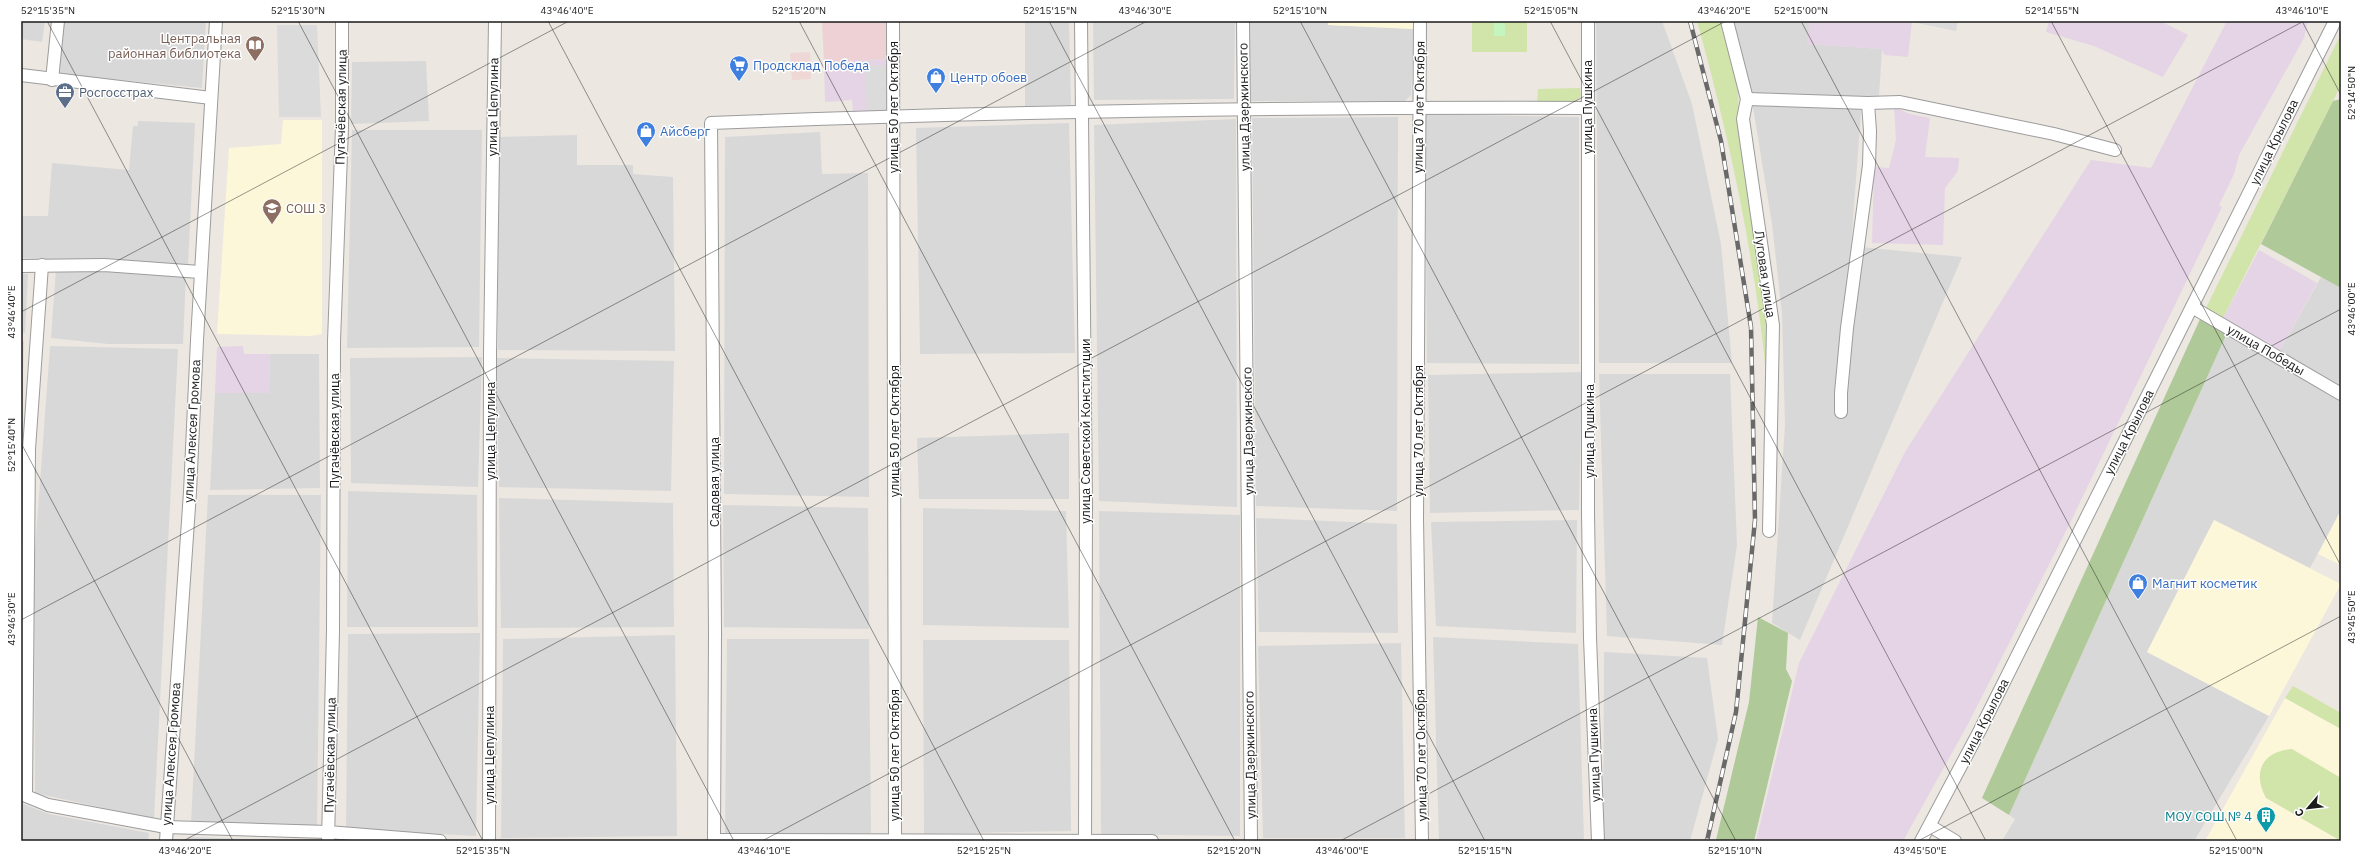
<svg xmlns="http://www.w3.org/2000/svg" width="2362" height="862" viewBox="0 0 2362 862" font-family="'IBM Plex Sans',sans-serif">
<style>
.residential{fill:#d9d8d9}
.commercial{fill:#edd1d5}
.industrial{fill:#e5d4e5}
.education{fill:#fdf7da}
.military{fill:#eed7d5}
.grass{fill:#d1e4a9}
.forest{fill:#afc998}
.park{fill:#c4f5bf}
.parking{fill:#dbdbdb}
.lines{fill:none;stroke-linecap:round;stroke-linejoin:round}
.minor-casing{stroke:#9c9c9c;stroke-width:14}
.minor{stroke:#fff;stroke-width:12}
.rail-casing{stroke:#696969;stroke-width:4.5}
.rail{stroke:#fff;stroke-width:3;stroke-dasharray:9;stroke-linecap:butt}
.ticks{fill:none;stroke:#1b1b1b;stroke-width:1;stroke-opacity:0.45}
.labels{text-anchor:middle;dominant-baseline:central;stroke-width:3;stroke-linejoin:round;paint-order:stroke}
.education-label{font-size:13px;fill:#785e54;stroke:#fff;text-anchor:end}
.shop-label{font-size:13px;fill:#366cbe;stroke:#fff;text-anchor:start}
.service-label{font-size:13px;fill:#4e5e75;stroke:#fff;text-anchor:start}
.street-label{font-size:13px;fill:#1b1b1b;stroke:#fff}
.culture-label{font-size:13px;fill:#0d838f;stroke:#fff;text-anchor:end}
.neatline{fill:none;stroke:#1b1b1b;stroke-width:1.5}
.ticks-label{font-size:10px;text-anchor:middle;fill:#1b1b1b}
</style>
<rect width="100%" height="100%" fill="#ece7e1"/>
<g class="residential">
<polygon points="21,21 45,21 42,42 21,39"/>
<polygon points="63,21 206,21 202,88 60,74"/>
<polygon points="1025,21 1069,21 1071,105 1025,106"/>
<polygon points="1093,21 1235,21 1234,99 1094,100"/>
<polygon points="1247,21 1328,21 1328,25 1414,29 1411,95 1405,101 1248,101"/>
<polygon points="1596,21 1662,21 1692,104 1721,244 1732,363 1599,363"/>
<polygon points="1732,21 1810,21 1808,44 1882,49 1879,96 1862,99 1851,246 1962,257 1800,640 1772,623 1785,425 1782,313 1772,224 1750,89"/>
<polygon points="426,61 429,121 351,124 352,62"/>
<polygon points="1425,114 1579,117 1579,364 1427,363"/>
<polygon points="1398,117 1397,511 1256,506 1252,118"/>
<polygon points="1236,119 1237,507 1099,501 1094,125"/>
<polygon points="138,121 195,123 188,265 21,258 21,216 48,216 52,163 129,170 133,126 138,126"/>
<polygon points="1069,123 1075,353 920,354 916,128"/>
<polygon points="352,130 482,130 479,347 347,348"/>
<polygon points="820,132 822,174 868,173 869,497 724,494 725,137"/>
<polygon points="577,135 577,165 633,165 633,174 673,177 675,351 498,350 497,137"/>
<polygon points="56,269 186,274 183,344 108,344 51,338"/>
<polygon points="21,274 28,274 25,333 21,332"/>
<polygon points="2321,277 2341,288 2341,388 2279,352"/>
<polygon points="2227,333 2341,402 2341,510 2310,568 2214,520 2147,652 2269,716 2194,841 2002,841 2015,819 2009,815"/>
<polygon points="21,341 24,341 21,441"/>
<polygon points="50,346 178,349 154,819 35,793 34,564"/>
<polygon points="270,354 319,354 320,488 210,490 215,393 269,393"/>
<polygon points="482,357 478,487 351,483 350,358"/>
<polygon points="496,358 674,361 671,491 499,487"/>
<polygon points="1582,372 1579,510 1430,513 1428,375"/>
<polygon points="1599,374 1730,374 1737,545 1722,645 1607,636"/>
<polygon points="1069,433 1069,499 919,499 917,438"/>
<polygon points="348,491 477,495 478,627 347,627"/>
<polygon points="208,495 321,495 317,828 191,822"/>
<polygon points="499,498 673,503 674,627 501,628"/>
<polygon points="723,505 868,508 869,629 724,627"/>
<polygon points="923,508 1066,511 1069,628 923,625"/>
<polygon points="1099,511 1240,515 1240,836 1101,834"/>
<polygon points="1256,518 1397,524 1398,633 1259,632"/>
<polygon points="1577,520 1576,633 1436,626 1431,522"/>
<polygon points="480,633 476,836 346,829 348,634"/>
<polygon points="675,635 677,836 501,838 503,639"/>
<polygon points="1433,637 1578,644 1584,841 1439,841"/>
<polygon points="727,639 869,639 871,833 725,833"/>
<polygon points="923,640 1069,640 1071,831 924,834"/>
<polygon points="1401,643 1405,838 1263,838 1258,646"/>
<polygon points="1604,652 1707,658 1718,739 1690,841 1603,841"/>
<polygon points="21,803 49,814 149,833 148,841 21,841"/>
<polygon points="188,837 314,841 188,841"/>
</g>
<polygon class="commercial" points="822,21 886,21 886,59 824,62"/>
<g class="industrial">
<polygon points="1810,21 1912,21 1908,57 1885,55 1881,49 1807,44"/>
<polygon points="2049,21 2160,21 2188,35 2163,77 2094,46 2046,32"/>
<polygon points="2227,21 2308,21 2304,38 2239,155 2234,174 2219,205 2222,207 2070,523 1968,724 1903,841 1756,841 1799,663 1905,452 2091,160 2151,168"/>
<polygon points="886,59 887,113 853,113 852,100 825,102 824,62"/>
<polygon points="1894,107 1910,114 1930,118 1925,157 1959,158 1958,171 1945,188 1943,245 1872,243 1874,167 1889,168 1896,140"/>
<polygon points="2259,250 2317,283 2279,352 2222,320"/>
<polygon points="243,346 244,354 270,354 269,393 215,393 217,347"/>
</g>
<g class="education">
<polygon points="1328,21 1414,21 1414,29 1328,25"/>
<polygon points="283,120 322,120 322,334 310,336 217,334 229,148 281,144"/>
<polygon points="2341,510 2341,565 2318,554"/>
<polygon points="2214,520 2341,584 2269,716 2147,652"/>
<polygon points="2285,698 2341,729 2341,841 2205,841"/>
</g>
<polygon class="military" points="810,52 811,79 792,80 790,53"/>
<g class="grass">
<rect x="1472" y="21" width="55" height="31"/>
<path d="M1697,21H1722L1738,87L1739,117L1768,327L1767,384C1756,261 1730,140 1697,21Z"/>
<polygon points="2341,34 2341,85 2222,320 2205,310"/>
<polygon points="1580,88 1581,96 1574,102 1568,103 1537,104 1538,89"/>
<polygon points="2293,686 2341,713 2341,729 2285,698"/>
<path d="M2292,749L2341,778V841L2266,798C2252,773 2262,751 2292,749Z"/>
</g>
<g class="forest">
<polygon points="2341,99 2341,288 2261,244 2333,101"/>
<polygon points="2201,317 2227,333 2009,815 1982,798"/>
<polygon points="1758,617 1788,633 1786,669 1792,681 1754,841 1719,841 1716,840 1749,702"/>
</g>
<rect class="park" x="1494" y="23" width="11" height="13"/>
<g class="parking">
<polygon points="1958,21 1956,31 1912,22 1962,21"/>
<polygon points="277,25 317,25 321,117 279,117"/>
<polygon points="886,65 887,113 867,113 865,66"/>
</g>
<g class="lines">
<g class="minor-casing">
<g id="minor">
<polyline points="893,21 895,841"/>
<polyline points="1081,21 1086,505 1085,841"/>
<polyline points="1243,21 1251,841"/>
<polyline points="1420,21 1417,518 1422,841"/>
<polyline points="1588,21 1588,514 1590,638 1598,841"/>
<polyline points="1727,21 1747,99 1743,119 1773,325 1769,531"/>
<polyline points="21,75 211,98"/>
<polyline points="52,80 58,21"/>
<polyline points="1747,99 1868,103 1900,102 2054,134 2115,150"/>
<polyline points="21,266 104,265 200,272"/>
<polyline points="2192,307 2341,394"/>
<polyline points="1841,412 1841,393 1847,328 1869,165 1870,131 1868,103"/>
<polyline points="21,794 48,805 166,827 328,832 440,841"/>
<polyline points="26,795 29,449 42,265"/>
<polyline points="1930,826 1955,841"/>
<polyline points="714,840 1152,841"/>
<polyline points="166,841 190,492 197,340 216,21"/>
<polyline points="328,841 333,631 334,341 342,127 342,21"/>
<polyline points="489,841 490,353 495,21"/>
<path d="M714,841L715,632L711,123C1003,111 1295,107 1587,108"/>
<polyline points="1921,841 1980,730 2335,21"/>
</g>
</g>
<use href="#minor" class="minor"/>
<g class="rail-casing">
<polyline id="rail" points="1690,21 1721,141 1751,327 1755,520 1736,712 1707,841"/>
</g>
<use href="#rail" class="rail"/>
</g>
<path class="ticks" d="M47,21L483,841M298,21L734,841M548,21L984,841M799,21L1235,841M1049,21L1485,841M1300,21L1736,841M1550,21L1986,841M1801,21L2237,841M2051,21L2341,566M2302,21L2341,95M21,312L569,21M21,443L233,841M21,620L1147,21M183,841L1726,21M762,841L2304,21M1340,841L2341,309M1918,841L2341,616"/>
<defs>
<g id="library-pin" transform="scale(1)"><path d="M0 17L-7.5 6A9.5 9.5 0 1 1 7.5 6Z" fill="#8d6e63" stroke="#fff"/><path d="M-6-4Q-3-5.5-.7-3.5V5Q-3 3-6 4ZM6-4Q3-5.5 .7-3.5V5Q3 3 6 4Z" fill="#fff"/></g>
<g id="supermarket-pin" transform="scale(1)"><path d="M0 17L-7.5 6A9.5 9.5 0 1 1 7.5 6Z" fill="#3f7fe0" stroke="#fff"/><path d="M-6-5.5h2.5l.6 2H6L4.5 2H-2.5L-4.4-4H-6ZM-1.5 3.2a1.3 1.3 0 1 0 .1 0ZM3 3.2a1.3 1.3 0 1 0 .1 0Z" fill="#fff"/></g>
<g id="shop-pin" transform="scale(1)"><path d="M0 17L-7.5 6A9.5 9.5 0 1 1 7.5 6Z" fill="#3f7fe0" stroke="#fff"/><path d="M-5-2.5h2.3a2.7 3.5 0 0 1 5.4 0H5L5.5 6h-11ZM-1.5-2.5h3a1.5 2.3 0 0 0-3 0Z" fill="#fff"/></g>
<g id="office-pin" transform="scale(1)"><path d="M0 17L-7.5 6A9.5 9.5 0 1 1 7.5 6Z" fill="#5c6f8a" stroke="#fff"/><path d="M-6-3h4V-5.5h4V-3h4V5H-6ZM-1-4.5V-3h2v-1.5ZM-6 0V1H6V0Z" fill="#fff"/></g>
<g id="school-pin" transform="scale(1)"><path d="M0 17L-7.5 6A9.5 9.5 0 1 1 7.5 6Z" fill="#8d6e63" stroke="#fff"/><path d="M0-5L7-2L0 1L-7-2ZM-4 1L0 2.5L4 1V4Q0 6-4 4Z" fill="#fff"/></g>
<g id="building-pin" transform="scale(1)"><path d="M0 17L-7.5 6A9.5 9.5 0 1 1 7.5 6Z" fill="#0f9aa8" stroke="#fff"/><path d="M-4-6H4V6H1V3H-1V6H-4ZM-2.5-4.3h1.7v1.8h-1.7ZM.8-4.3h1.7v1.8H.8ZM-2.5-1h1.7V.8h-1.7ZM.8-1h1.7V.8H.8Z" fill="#fff"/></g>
</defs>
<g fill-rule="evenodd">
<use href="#library-pin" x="255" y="45"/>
<use href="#supermarket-pin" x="739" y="65"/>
<use href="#shop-pin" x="936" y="77"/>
<use href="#office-pin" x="65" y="92"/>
<use href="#shop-pin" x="646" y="131"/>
<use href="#school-pin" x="272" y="208"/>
<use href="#shop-pin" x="2138" y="583"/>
<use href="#building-pin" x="2266" y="816"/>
</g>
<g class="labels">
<g class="education-label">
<text x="241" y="38">Центральная<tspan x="241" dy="15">районная библиотека</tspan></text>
<text x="286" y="208" text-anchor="start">СОШ 3</text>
</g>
<g class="shop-label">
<text x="753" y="65">Продсклад Победа</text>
<text x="950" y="77">Центр обоев</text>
<text x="660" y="131">Айсберг</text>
<text x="2152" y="583">Магнит косметик</text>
</g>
<g class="service-label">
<text x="79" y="92">Росгосстрах</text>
</g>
<g class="street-label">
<text transform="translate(341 107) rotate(-89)">Пугачёвская улица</text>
<text transform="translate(493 107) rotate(-89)">улица Цепулина</text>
<text transform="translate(893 107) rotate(-90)">улица 50 лет Октября</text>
<text transform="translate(1244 107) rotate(-91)">улица Дзержинского</text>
<text transform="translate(1419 107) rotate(-89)">улица 70 лет Октября</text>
<text transform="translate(1587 107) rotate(-90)">улица Пушкина</text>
<text transform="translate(2274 142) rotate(-64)">улица Крылова</text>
<text transform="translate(1765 274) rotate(82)">Луговая улица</text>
<text transform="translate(2266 350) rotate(30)">улица Победы</text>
<text transform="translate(192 431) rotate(-87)">улица Алексея Громова</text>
<text transform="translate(334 431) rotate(-90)">Пугачёвская улица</text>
<text transform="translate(490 431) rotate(-90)">улица Цепулина</text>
<text transform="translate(894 431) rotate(-90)">улица 50 лет Октября</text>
<text transform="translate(1085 431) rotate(-90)">улица Советской Конституции</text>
<text transform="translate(1248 431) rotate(-91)">улица Дзержинского</text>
<text transform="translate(1418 431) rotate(-90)">улица 70 лет Октября</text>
<text transform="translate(1589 431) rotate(-90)">улица Пушкина</text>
<text transform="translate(2129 432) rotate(-63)">улица Крылова</text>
<text transform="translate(714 482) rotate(-90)">Садовая улица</text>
<text transform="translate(1984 721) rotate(-63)">улица Крылова</text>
<text transform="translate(171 754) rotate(-86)">улица Алексея Громова</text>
<text transform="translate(330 755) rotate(-89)">Пугачёвская улица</text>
<text transform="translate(489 755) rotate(-90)">улица Цепулина</text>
<text transform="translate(894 755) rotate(-90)">улица 50 лет Октября</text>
<text transform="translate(1250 755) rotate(-91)">улица Дзержинского</text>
<text transform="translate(1421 755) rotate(-91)">улица 70 лет Октября</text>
<text transform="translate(1594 755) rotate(-92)">улица Пушкина</text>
</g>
<g class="culture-label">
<text x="2252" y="816">МОУ СОШ № 4</text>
</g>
</g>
<rect width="2362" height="862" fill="none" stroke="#ffffff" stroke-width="44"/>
<g transform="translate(2308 808) rotate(242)" stroke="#ffffff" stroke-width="3" paint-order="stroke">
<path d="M0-3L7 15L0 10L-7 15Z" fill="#1b1b1b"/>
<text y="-6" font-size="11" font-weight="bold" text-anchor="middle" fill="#1b1b1b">С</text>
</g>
<rect x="22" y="22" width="2318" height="818" class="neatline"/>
<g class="ticks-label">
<text x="48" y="14">52°15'35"N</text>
<text x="298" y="14">52°15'30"N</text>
<text x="567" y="14">43°46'40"E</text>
<text x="799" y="14">52°15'20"N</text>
<text x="1050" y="14">52°15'15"N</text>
<text x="1145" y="14">43°46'30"E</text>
<text x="1300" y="14">52°15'10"N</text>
<text x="1551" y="14">52°15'05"N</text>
<text x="1724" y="14">43°46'20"E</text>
<text x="1801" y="14">52°15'00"N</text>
<text x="2052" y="14">52°14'55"N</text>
<text x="2302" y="14">43°46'10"E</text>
<text transform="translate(2351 93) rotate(-90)" y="4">52°14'50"N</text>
<text transform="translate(2351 309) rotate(-90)" y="4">43°46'00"E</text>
<text transform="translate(11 312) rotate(-90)" y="4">43°46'40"E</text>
<text transform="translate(11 445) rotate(-90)" y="4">52°15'40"N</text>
<text transform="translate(2351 617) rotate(-90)" y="4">43°45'50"E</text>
<text transform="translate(11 619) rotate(-90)" y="4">43°46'30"E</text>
<text x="185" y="854">43°46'20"E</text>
<text x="483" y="854">52°15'35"N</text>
<text x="764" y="854">43°46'10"E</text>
<text x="984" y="854">52°15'25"N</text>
<text x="1234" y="854">52°15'20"N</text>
<text x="1342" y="854">43°46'00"E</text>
<text x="1485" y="854">52°15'15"N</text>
<text x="1735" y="854">52°15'10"N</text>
<text x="1920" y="854">43°45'50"E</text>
<text x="2236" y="854">52°15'00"N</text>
</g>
</svg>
